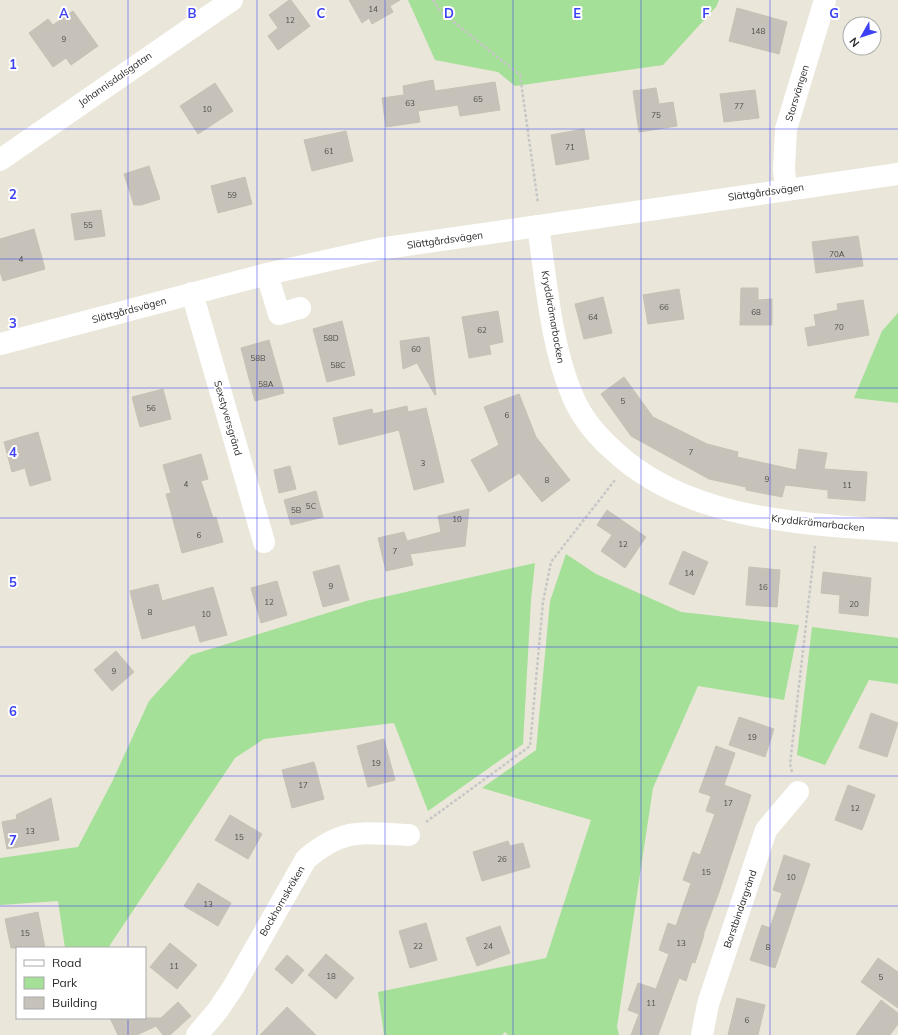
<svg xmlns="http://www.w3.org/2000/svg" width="898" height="1035" viewBox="0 0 898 1035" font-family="Mulish,sans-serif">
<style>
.green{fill:#a4e097}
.building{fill:#c6c2ba;stroke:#c5c2b4}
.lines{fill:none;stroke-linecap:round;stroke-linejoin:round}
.path{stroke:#c7c7c7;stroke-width:2.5;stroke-dasharray:3 2;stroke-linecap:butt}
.minor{stroke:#fff;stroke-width:22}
.grid{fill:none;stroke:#3c41f5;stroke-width:1;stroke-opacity:0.55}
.labels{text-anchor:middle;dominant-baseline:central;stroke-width:4;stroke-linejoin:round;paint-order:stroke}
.number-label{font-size:8px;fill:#504e4c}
.street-label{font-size:10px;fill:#282828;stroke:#fff}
.grid-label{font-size:13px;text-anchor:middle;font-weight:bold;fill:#3c41f5;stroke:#fff;stroke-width:4;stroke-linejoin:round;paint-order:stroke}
</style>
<rect width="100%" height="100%" fill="#eae6da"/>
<g class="green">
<polygon points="408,0 719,0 716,7 663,65 515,86 498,72 435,60"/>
<polygon points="898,313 898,403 854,398 882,331"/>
<polygon points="566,554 596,574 681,612 799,625 784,700 698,686 653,788 617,1027 619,1035 508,1035 505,1032 502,1035 384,1035 378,992 546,958 591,820 482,788 536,750 550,601"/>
<polygon points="535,563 531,600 523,744 428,811 394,723 264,739 235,758 108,948 65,948 58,901 0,905 0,858 78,847 112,782 149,701 191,655 366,601"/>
<polygon points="812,627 898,638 898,684 869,680 825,765 797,755"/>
</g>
<g class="building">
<polygon points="289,0 291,0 310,26 278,50 268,36 278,28 269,15"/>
<polygon points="349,0 400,0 390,6 393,12 372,24 369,18 362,23"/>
<polygon points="737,8 787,22 779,54 729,41"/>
<polygon points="73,11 98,46 71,65 66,58 53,67 29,33 48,19 53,25"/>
<polygon points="433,80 435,91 495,82 500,110 460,116 458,105 418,111 420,122 386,127 382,98 404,95 403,86"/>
<polygon points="215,83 233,111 198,134 180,106"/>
<polygon points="656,88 659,104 673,102 677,126 639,132 633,91"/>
<polygon points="755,90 759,118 724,122 720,94"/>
<polygon points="584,129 589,159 556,165 551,135"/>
<polygon points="346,131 353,161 312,171 304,140"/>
<polygon points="149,166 160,199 141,205 134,205 124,174"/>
<polygon points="245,177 252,204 218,213 211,186"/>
<polygon points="101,210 105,236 75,240 71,214"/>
<polygon points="34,229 45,269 3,281 0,272 0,239"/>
<polygon points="858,236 863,266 816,273 812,242"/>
<polygon points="741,288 758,288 758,300 772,299 772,325 740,325"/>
<polygon points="679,289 684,319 648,324 643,295"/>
<polygon points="603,297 612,333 584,339 575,304"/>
<polygon points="863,300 869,335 808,346 805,328 816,326 814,315 838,310 837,304"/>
<polygon points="498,311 503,342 489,345 491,354 469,358 462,317"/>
<polygon points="342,321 355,375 327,382 313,329"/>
<polygon points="429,337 436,395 435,395 417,363 403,369 400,341"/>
<polygon points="269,340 284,393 255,401 241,348"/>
<polygon points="624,377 653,417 707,444 738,452 737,457 796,470 799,449 827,453 824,469 867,472 865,501 828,498 828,490 785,485 782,497 746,490 746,487 709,479 631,436 601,394"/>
<polygon points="163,389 171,419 140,427 132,397"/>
<polygon points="519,394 536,437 570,480 542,502 519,473 489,492 471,460 499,445 484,407"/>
<polygon points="407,406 408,412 426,408 444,482 414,490 399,430 339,445 333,418 372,409 373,414"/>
<polygon points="38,432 51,480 30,486 25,468 12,472 4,442"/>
<polygon points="201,454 208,479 201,481 213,518 216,517 223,542 182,553 166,494 171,493 163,465"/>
<polygon points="290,466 296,489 279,493 274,470"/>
<polygon points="316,491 323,517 291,525 284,500"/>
<polygon points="469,509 465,546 410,554 413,565 386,571 378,538 404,532 407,541 441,532 438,516"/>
<polygon points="607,510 646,537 625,568 601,551 612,535 597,525"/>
<polygon points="683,551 708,562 694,595 669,584"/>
<polygon points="339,565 349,600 323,607 313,572"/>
<polygon points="749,567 780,570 777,607 746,605"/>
<polygon points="823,572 871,578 868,616 839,613 840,595 821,593"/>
<polygon points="277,581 287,615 261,623 251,588"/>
<polygon points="158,584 162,601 213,587 227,635 200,642 195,625 142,639 130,591"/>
<polygon points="116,651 134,672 112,691 94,670"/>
<polygon points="871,713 898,723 887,757 859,748"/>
<polygon points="739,717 774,729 765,757 729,745"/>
<polygon points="384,739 395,780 368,787 357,746"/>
<polygon points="716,746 735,753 724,785 751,795 719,892 703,935 704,935 695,963 692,962 686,981 679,978 658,1035 631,1035 639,1014 628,1010 638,983 656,989 669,954 659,950 668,923 676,926 691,883 683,880 693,852 700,855 715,814 706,811 711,796 699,792"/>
<polygon points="314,762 324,799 292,808 282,770"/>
<polygon points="848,785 875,795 862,830 835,820"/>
<polygon points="51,798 59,840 7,849 2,822 17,819 16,815"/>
<polygon points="230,815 262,834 248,859 215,840"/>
<polygon points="508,841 510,846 523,843 530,867 482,881 473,852"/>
<polygon points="784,855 810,864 775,968 750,960 762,925 770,928 782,893 773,890"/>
<polygon points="198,883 231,903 218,926 184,906"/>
<polygon points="38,912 45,948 11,948 5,919"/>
<polygon points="426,923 437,960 410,968 399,931"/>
<polygon points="500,926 510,953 477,966 466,938"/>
<polygon points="170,943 197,965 177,989 150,967"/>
<polygon points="326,954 354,978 336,999 308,975"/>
<polygon points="287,955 304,970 292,984 275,969"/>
<polygon points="878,958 898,972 898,1008 861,982"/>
<polygon points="737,998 765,1005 758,1035 728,1035"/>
<polygon points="881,1000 898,1013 898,1024 890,1035 856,1035"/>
<polygon points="178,1002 191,1016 170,1035 163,1035 156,1026 137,1035 118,1035 110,1018 161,1018"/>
<polygon points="287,1007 316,1035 260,1035"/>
</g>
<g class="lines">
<g class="path">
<polyline points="433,0 440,11 520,75 538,203"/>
<polyline points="792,772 790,764 815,546"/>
<polyline points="426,822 530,746 543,602 551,562 615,480"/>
</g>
<g class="minor">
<polyline points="0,160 232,0"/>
<polyline points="786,189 784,169 786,129 825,0"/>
<path d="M538,226C546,280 551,347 573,397C582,418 596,435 613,450C688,521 801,523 898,531"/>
<polyline points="267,274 279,314 300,308"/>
<polyline points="192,293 264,542"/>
<polyline points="0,344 267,274 379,249 898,174"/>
<path d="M197,1035L218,1010L234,986L306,859C344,827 362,833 409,835"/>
<polyline points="702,1035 708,1004 766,830 798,792"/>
</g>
</g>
<path class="grid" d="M128,0V948M257,0V1035M385,0V1035M513,0V1035M641,0V1035M770,0V1035M0,129H898M0,259H898M0,388H898M0,518H898M0,647H898M0,776H898M0,906H898M128,1018V1035"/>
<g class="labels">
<g class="number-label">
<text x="373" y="9">14</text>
<text x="290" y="20">12</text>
<text x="758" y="31">148</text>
<text x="64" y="39">9</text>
<text x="478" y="99">65</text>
<text x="410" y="103">63</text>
<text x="739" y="106">77</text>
<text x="207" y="109">10</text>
<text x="656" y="115">75</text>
<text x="570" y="147">71</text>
<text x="329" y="151">61</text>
<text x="232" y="195">59</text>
<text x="88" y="225">55</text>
<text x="837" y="254">70A</text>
<text x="21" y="259">4</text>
<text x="664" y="307">66</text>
<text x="756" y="312">68</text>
<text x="593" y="317">64</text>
<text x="839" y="327">70</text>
<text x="482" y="330">62</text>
<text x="331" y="338">58D</text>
<text x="416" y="349">60</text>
<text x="258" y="358">58B</text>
<text x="338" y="365">58C</text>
<text x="266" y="384">58A</text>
<text x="623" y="401">5</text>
<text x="151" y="408">56</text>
<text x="507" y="415">6</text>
<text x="691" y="452">7</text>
<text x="423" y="463">3</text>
<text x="767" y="479">9</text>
<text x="547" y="480">8</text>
<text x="186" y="484">4</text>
<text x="847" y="485">11</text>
<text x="311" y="506">5C</text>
<text x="296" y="510">5B</text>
<text x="457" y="519">10</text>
<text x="199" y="535">6</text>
<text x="623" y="544">12</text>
<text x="395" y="551">7</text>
<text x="689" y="573">14</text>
<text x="331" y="586">9</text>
<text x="763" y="587">16</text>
<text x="269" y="602">12</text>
<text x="854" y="604">20</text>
<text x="150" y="612">8</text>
<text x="206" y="614">10</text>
<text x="114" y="671">9</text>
<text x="752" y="737">19</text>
<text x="376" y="763">19</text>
<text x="303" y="785">17</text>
<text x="728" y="803">17</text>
<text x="855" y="808">12</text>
<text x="30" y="831">13</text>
<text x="239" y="837">15</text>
<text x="502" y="859">26</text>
<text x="706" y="872">15</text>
<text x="791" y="877">10</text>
<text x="208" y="904">13</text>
<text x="25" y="933">15</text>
<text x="681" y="943">13</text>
<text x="418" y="946">22</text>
<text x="488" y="946">24</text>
<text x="768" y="947">8</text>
<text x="174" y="966">11</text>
<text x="331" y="976">18</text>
<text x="881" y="977">5</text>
<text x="651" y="1003">11</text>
<text x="747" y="1020">6</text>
</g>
<g class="street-label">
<text transform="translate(115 79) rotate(-35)">Johannisdalsgatan</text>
<text transform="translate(797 93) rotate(-73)">Storsvängen</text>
<text transform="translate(766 192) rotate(-8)">Slättgårdsvägen</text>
<text transform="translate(445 240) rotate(-8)">Slättgårdsvägen</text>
<text transform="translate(129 310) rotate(-15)">Slättgårdsvägen</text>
<text transform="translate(553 317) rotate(80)">Kryddkrämarbacken</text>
<text transform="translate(228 418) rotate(74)">Sexstyversgränd</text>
<text transform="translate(818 523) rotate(6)">Kryddkrämarbacken</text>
<text transform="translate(282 901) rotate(-60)">Bockhornskröken</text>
<text transform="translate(740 909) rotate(-71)">Borstbindargränd</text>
</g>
</g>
<g class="grid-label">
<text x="64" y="18">A</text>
<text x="192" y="18">B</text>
<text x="321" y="18">C</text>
<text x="449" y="18">D</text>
<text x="577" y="18">E</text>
<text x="706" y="18">F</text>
<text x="834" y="18">G</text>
<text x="13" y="69">1</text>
<text x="13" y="199">2</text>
<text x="13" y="328">3</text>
<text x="13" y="457">4</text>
<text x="13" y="587">5</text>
<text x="13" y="716">6</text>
<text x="13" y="845">7</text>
</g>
<rect x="16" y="947" width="130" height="72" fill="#ffffff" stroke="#a9a9a9"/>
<rect x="24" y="960" width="20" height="6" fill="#ffffff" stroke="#a9a9a9"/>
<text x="52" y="967" font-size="12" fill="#282828">Road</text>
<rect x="24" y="977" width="20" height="12" fill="#a4e097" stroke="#a9a9a9"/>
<text x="52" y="987" font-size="12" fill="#282828">Park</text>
<rect x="24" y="997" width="20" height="12" fill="#c6c2ba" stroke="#a9a9a9"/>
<text x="52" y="1007" font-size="12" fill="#282828">Building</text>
<g transform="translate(862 36) rotate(231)"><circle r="19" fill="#ffffff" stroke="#a9a9a9"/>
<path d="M0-3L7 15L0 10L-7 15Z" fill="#3c41f5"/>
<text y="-6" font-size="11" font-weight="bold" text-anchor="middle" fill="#282828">N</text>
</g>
</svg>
